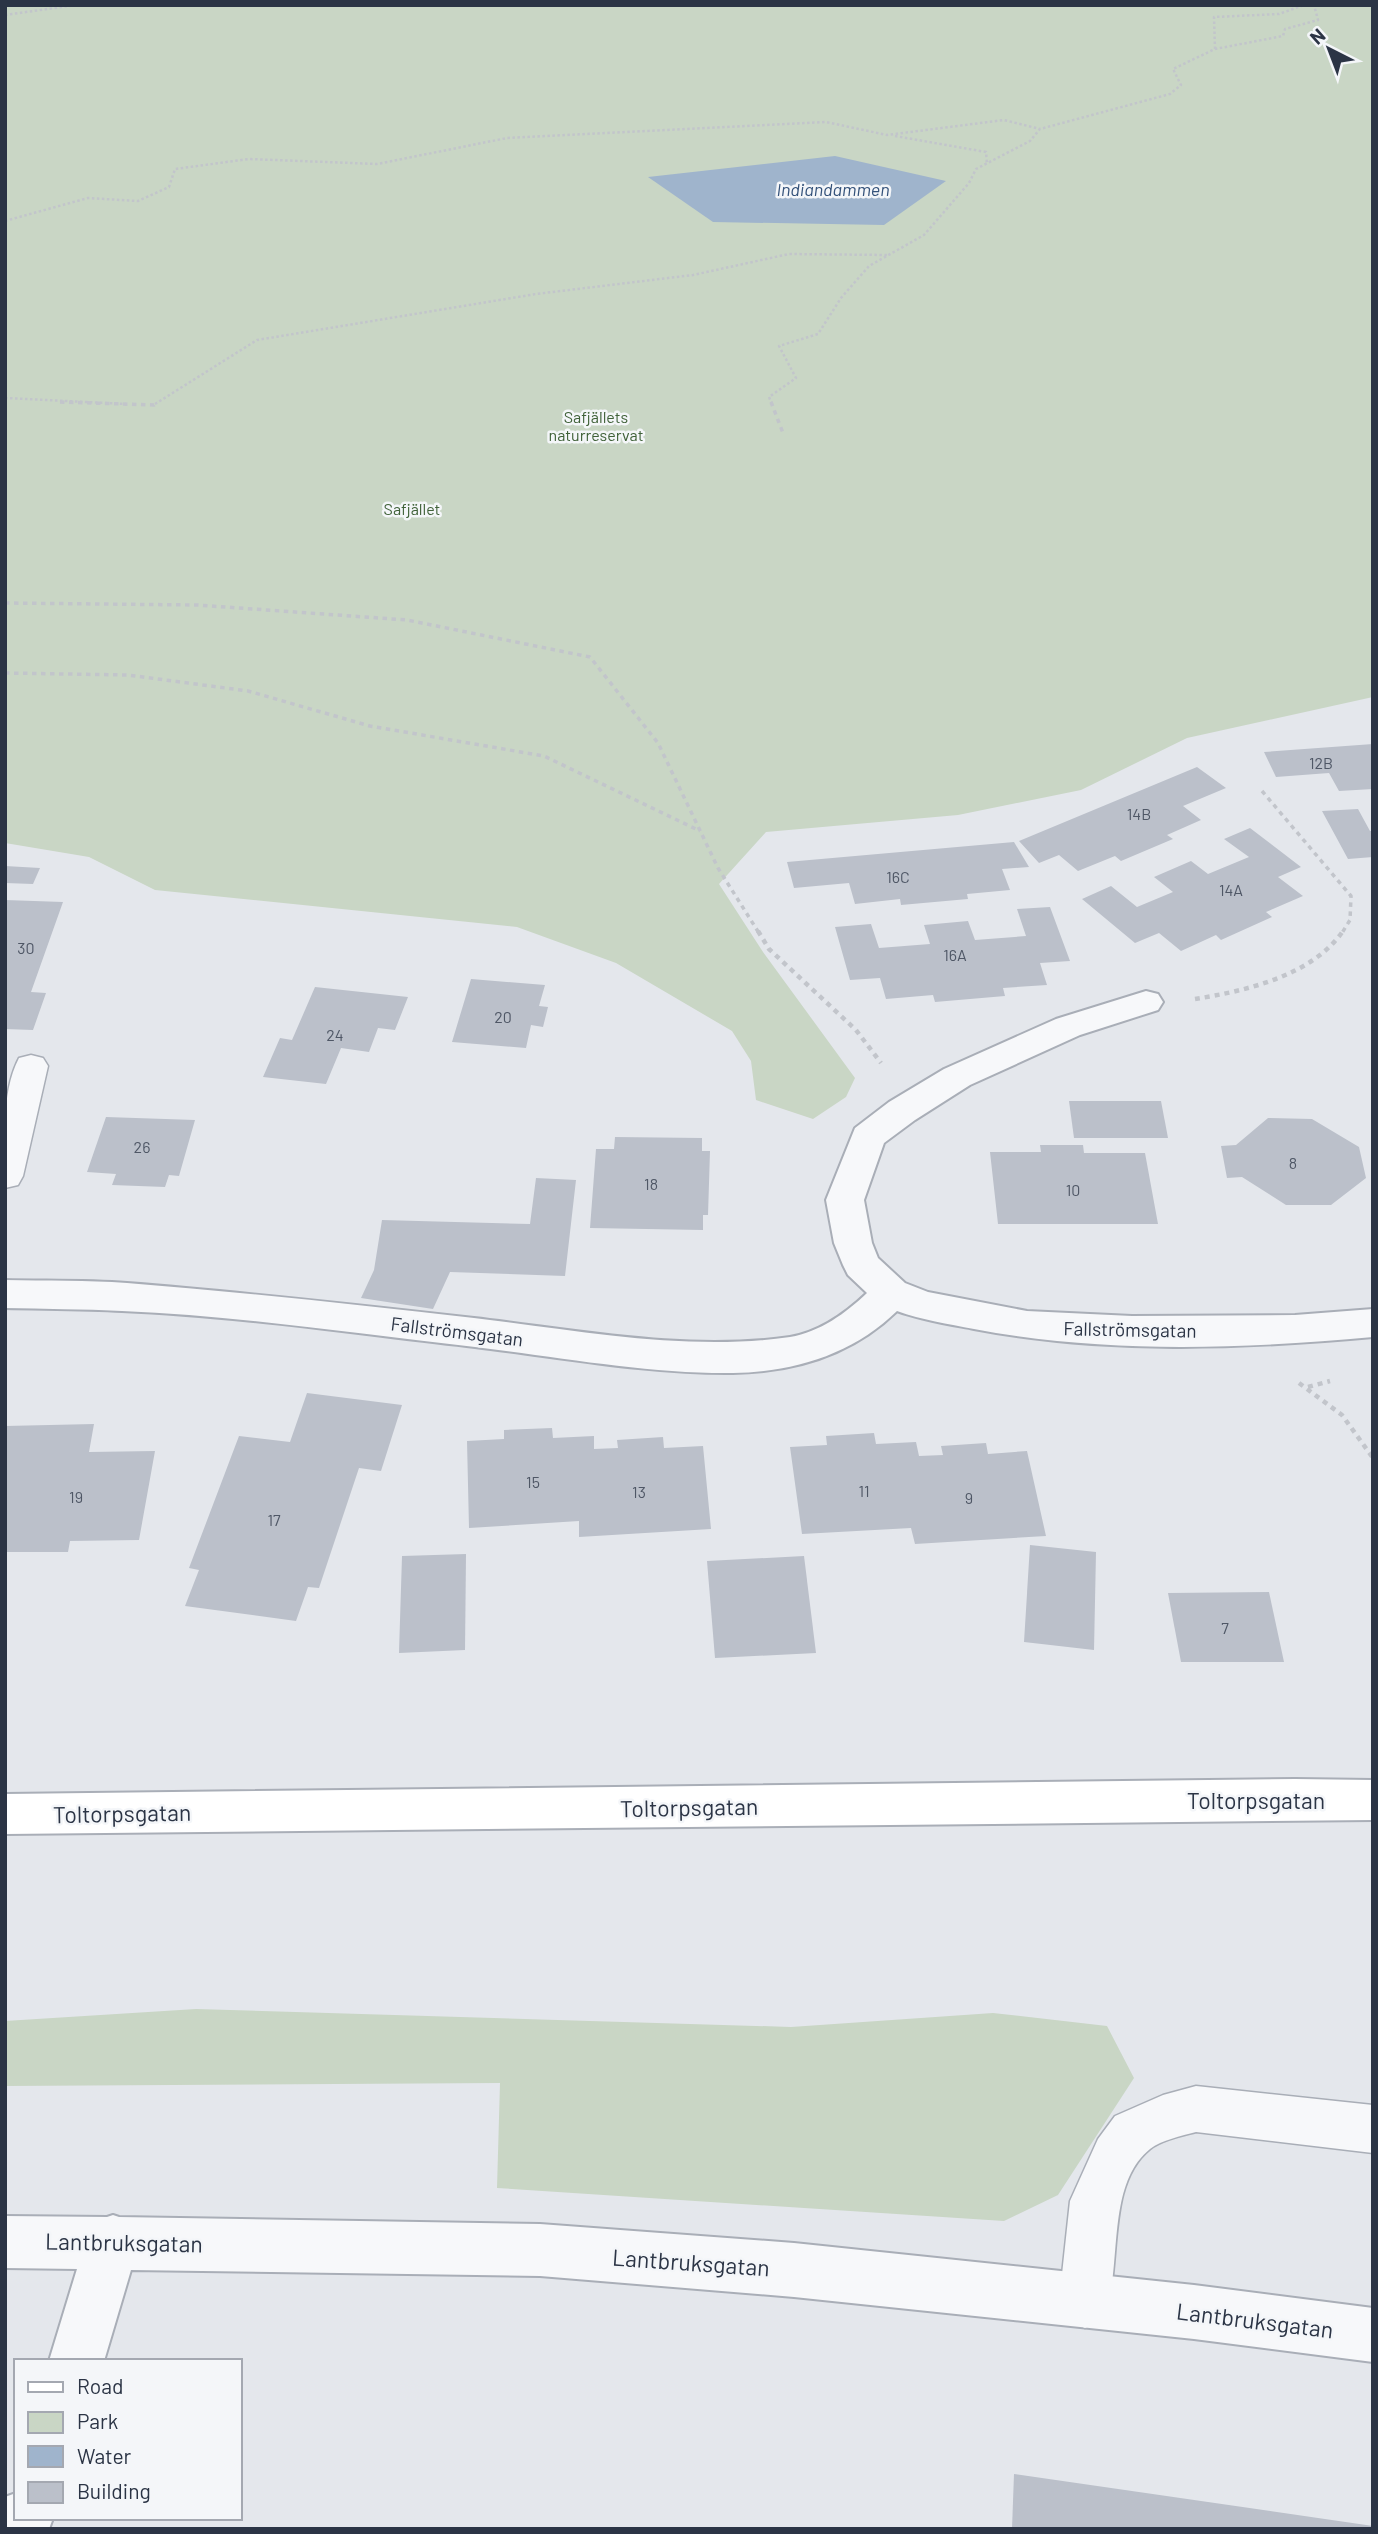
<svg xmlns="http://www.w3.org/2000/svg" width="1378" height="2534" viewBox="0 0 1378 2534" font-family="Barlow,sans-serif">
<style>
.green{fill:#c9d6c5}
.water{fill:#9fb4cc}
.building{fill:#bbc0ca}
.lines{fill:none;stroke-linecap:round;stroke-linejoin:round}
.lane-casing{stroke:#a9aeb7;stroke-width:3}
.street-casing{stroke:#a9aeb7;stroke-width:4}
.secondary-casing{stroke:#a9aeb7;stroke-width:4}
.path-far2{stroke:#c2c5cb;stroke-width:2.5;stroke-dasharray:2.5 2.5;stroke-linecap:butt}
.path-far1{stroke:#c2c5cb;stroke-width:3.5;stroke-dasharray:4.5 4.5;stroke-linecap:butt}
.path{stroke:#c2c5cb;stroke-width:4.5;stroke-dasharray:5 5;stroke-linecap:butt}
.lane{fill:#f7f8fa;fill-rule:evenodd}
.street{fill:#f7f8fa;fill-rule:evenodd}
.secondary{fill:#fff;fill-rule:evenodd}
.labels{text-anchor:middle;dominant-baseline:central;stroke-width:5;stroke-linejoin:round;paint-order:stroke}
.far-park-label{font-size:16px;fill:#3f6138;stroke:#f4f6f9}
.number-label{font-size:16px;fill:#4f5766}
.far-water-label{font-size:18px;font-style:italic;fill:#34527a;stroke:#f4f6f9}
.street-label{font-size:19px;fill:#2b3445;stroke:#f4f6f9}
.near-street-label{font-size:23px;fill:#2b3445;stroke:#f4f6f9}
</style>
<rect width="100%" height="100%" fill="#e4e7ec"/>
<g class="green">
<polygon points="5,5 1373,5 1373,697 1187,738 1081,790 958,815 766,832 719,884 763,952 855,1078 846,1097 813,1119 756,1100 751,1061 732,1031 616,963 517,927 155,890 89,857 5,843"/>
<polygon points="196,2009 791,2027 993,2013 1107,2026 1134,2078 1058,2195 1004,2221 497,2188 500,2083 5,2086 5,2021"/>
</g>
<polygon class="water" points="835,156 946,181 884,225 713,222 648,177"/>
<g class="building">
<polygon points="1373,744 1373,789 1339,791 1329,773 1276,777 1264,752"/>
<polygon points="1197,767 1226,788 1183,806 1201,820 1167,835 1173,839 1121,861 1115,856 1078,871 1059,855 1039,863 1019,841"/>
<polygon points="1358,809 1370,831 1373,831 1373,857 1348,859 1322,811"/>
<polygon points="1250,828 1301,867 1278,877 1303,896 1266,912 1272,917 1221,940 1216,935 1181,951 1159,933 1135,943 1082,899 1111,886 1137,907 1173,892 1154,877 1191,861 1208,874 1249,857 1224,839"/>
<polygon points="1014,842 1029,867 1002,869 1010,890 967,894 968,899 901,905 900,899 855,904 849,883 794,888 787,862"/>
<polygon points="5,866 40,868 33,884 5,883"/>
<polygon points="5,900 63,902 31,992 46,993 33,1030 5,1029"/>
<polygon points="1050,907 1070,961 1040,963 1047,985 1003,988 1005,996 935,1002 933,995 886,999 880,978 850,980 835,927 871,924 879,948 930,944 924,925 968,921 975,940 1026,936 1017,909"/>
<polygon points="471,979 545,985 539,1006 548,1007 543,1027 531,1025 526,1048 452,1042"/>
<polygon points="315,987 408,997 395,1030 378,1028 369,1052 341,1048 326,1084 263,1077 280,1038 292,1040"/>
<polygon points="1069,1101 1161,1101 1168,1138 1074,1138"/>
<polygon points="106,1117 195,1120 179,1176 169,1175 165,1187 112,1185 116,1174 87,1172"/>
<polygon points="1268,1118 1312,1119 1359,1147 1366,1178 1331,1205 1286,1205 1242,1177 1227,1178 1221,1146 1236,1145"/>
<polygon points="615,1137 702,1138 702,1151 710,1151 708,1215 703,1215 703,1230 590,1228 596,1149 614,1149"/>
<polygon points="1040,1145 1083,1145 1084,1153 1145,1153 1158,1224 998,1224 990,1152 1041,1152"/>
<polygon points="536,1178 576,1180 565,1276 450,1272 433,1309 361,1298 374,1270 382,1220 530,1224"/>
<polygon points="307,1393 402,1405 381,1471 359,1468 319,1588 308,1587 296,1621 185,1606 199,1570 189,1568 239,1436 290,1442"/>
<polygon points="94,1424 89,1452 155,1451 139,1540 70,1541 68,1552 5,1552 5,1426"/>
<polygon points="552,1428 553,1438 594,1436 594,1449 618,1448 617,1440 663,1437 664,1448 703,1446 711,1529 579,1537 579,1521 469,1528 467,1441 504,1439 504,1430"/>
<polygon points="874,1433 876,1444 916,1442 919,1456 943,1455 941,1446 986,1443 988,1454 1027,1451 1046,1536 915,1544 911,1528 802,1534 790,1447 827,1445 826,1436"/>
<polygon points="1030,1545 1096,1552 1094,1650 1024,1642"/>
<polygon points="466,1554 465,1650 399,1653 402,1556"/>
<polygon points="804,1556 816,1653 715,1658 707,1561"/>
<polygon points="1269,1592 1284,1662 1181,1662 1168,1593"/>
<polygon points="1014,2474 1373,2526 1373,2529 1012,2529"/>
</g>
<g class="lines">
<g class="lane-casing">
<g id="lane">
<path d="M31,1055L43,1058L48,1066L23,1176L18,1185L5,1188C5,1148 0,1094 19,1058Z"/>
<path d="M1196,2086L1373,2105V2153L1196,2132C1181,2136 1162,2140 1150,2149C1104,2186 1124,2271 1103,2320L1085,2328L1067,2320L1059,2302L1070,2201L1098,2139L1115,2116L1163,2095Z"/>
</g>
</g>
<g class="street-casing">
<g id="street">
<path d="M1146,991L1158,994L1163,1002L1158,1010L1080,1035L970,1085L915,1120L884,1143L864,1200L872,1243L878,1258L905,1283L928,1292L1027,1311L1132,1316L1295,1315L1373,1309V1337C1242,1349 1104,1354 974,1329C948,1324 922,1320 897,1311C853,1354 795,1372 733,1373C649,1374 559,1357 475,1347C358,1334 240,1316 122,1311C83,1309 44,1309 5,1308V1280C46,1281 87,1280 127,1283C243,1292 359,1305 474,1318C578,1330 686,1352 790,1337C820,1332 846,1313 867,1293L848,1275L843,1265L834,1243L826,1200L855,1128L889,1102L944,1069L1056,1019Z"/>
<polygon points="113,2215 119,2217 540,2224 794,2243 1194,2285 1373,2308 1373,2362 1194,2339 794,2297 540,2276 131,2270 104,2361 49,2361 77,2269 5,2268 5,2216 107,2217"/>
<polygon points="16,2493 16,2518 53,2518 49,2529 5,2529 5,2497"/>
</g>
</g>
<g class="secondary-casing">
<polygon id="secondary" points="1295,1779 1373,1780 1373,1820 5,1834 5,1794"/>
</g>
<g class="path-far2">
<polyline points="5,15 76,5"/>
<polyline points="1215,49 1214,17 1279,14 1304,5"/>
<polyline points="895,136 986,152 987,164"/>
<polyline points="5,221 88,198 138,201 169,187 175,169 249,159 377,164 507,138 826,122 887,135 1004,120 1040,129"/>
<polyline points="5,398 126,404"/>
<polyline points="155,404 257,340 536,294 693,275 789,254 889,255"/>
<polyline points="772,404 769,397 796,378 779,346 818,334 841,298 869,266 924,235 969,183 976,169 1030,141 1040,129 1170,94 1181,85 1173,69 1215,49 1283,36 1285,29 1318,20 1314,5"/>
</g>
<g class="path-far1">
<polyline points="60,402 154,405 158,402"/>
<polyline points="771,402 783,433"/>
<polyline points="5,603 197,605 407,620 590,657 658,743 718,868 759,933"/>
<polyline points="5,673 128,675 248,691 370,726 544,756 700,831"/>
<polyline points="1262,791 1351,896 1350,920 1342,933"/>
</g>
<g class="path">
<polyline points="758,931 769,949 856,1030 881,1063"/>
<path d="M1195,999C1245,991 1312,976 1343,931"/>
<polyline points="1299,1383 1342,1415 1373,1458"/>
<polyline points="1308,1387 1330,1381"/>
</g>
<use href="#lane" class="lane"/>
<use href="#street" class="street"/>
<use href="#secondary" class="secondary"/>
</g>
<g class="labels">
<g class="far-park-label">
<text x="596" y="416">Safjällets<tspan x="596" dy="18">naturreservat</tspan></text>
<text x="412" y="508">Safjället</text>
</g>
<g class="number-label">
<text x="1321" y="762">12B</text>
<text x="1139" y="813">14B</text>
<text x="898" y="876">16C</text>
<text x="1231" y="889">14A</text>
<text x="26" y="947">30</text>
<text x="955" y="954">16A</text>
<text x="503" y="1016">20</text>
<text x="335" y="1034">24</text>
<text x="142" y="1146">26</text>
<text x="1293" y="1162">8</text>
<text x="651" y="1183">18</text>
<text x="1073" y="1189">10</text>
<text x="533" y="1481">15</text>
<text x="864" y="1490">11</text>
<text x="639" y="1491">13</text>
<text x="76" y="1496">19</text>
<text x="969" y="1497">9</text>
<text x="274" y="1519">17</text>
<text x="1225" y="1627">7</text>
</g>
<g class="far-water-label">
<text x="833" y="189">Indiandammen</text>
</g>
<g class="street-label">
<text transform="translate(1130 1329) rotate(1)">Fallströmsgatan</text>
<text transform="translate(457 1331) rotate(7)">Fallströmsgatan</text>
</g>
<g class="near-street-label">
<text x="1256" y="1800">Toltorpsgatan</text>
<text transform="translate(689 1807) rotate(-1)">Toltorpsgatan</text>
<text transform="translate(122 1813) rotate(-1)">Toltorpsgatan</text>
<text transform="translate(124 2242) rotate(1)">Lantbruksgatan</text>
<text transform="translate(691 2262) rotate(4)">Lantbruksgatan</text>
<text transform="translate(1255 2320) rotate(7)">Lantbruksgatan</text>
</g>
</g>
<rect width="1378" height="2534" fill="none" stroke="#2b3445" stroke-width="14"/>
<rect x="14" y="2359" width="228" height="161" fill="#f4f6f9" stroke="#a4a8b1" stroke-width="2"/>
<rect x="28" y="2382" width="35" height="10" fill="#ffffff" stroke="#a4a8b1" stroke-width="2"/>
<text x="77" y="2394" font-size="21" fill="#2b3445">Road</text>
<rect x="28" y="2412" width="35" height="21" fill="#c9d6c5" stroke="#a4a8b1" stroke-width="2"/>
<text x="77" y="2429" font-size="21" fill="#2b3445">Park</text>
<rect x="28" y="2446" width="35" height="21" fill="#9fb4cc" stroke="#a4a8b1" stroke-width="2"/>
<text x="77" y="2464" font-size="21" fill="#2b3445">Water</text>
<rect x="28" y="2482" width="35" height="21" fill="#bbc0ca" stroke="#a4a8b1" stroke-width="2"/>
<text x="77" y="2499" font-size="21" fill="#2b3445">Building</text>
<g transform="translate(1329 49) rotate(318)" stroke="#f4f6f9" stroke-width="5" paint-order="stroke">
<path d="M0-5L12 26L0 18L-12 26Z" fill="#2b3445"/>
<text y="-10" font-size="19" font-weight="bold" text-anchor="middle" fill="#2b3445">N</text>
</g>
</svg>
